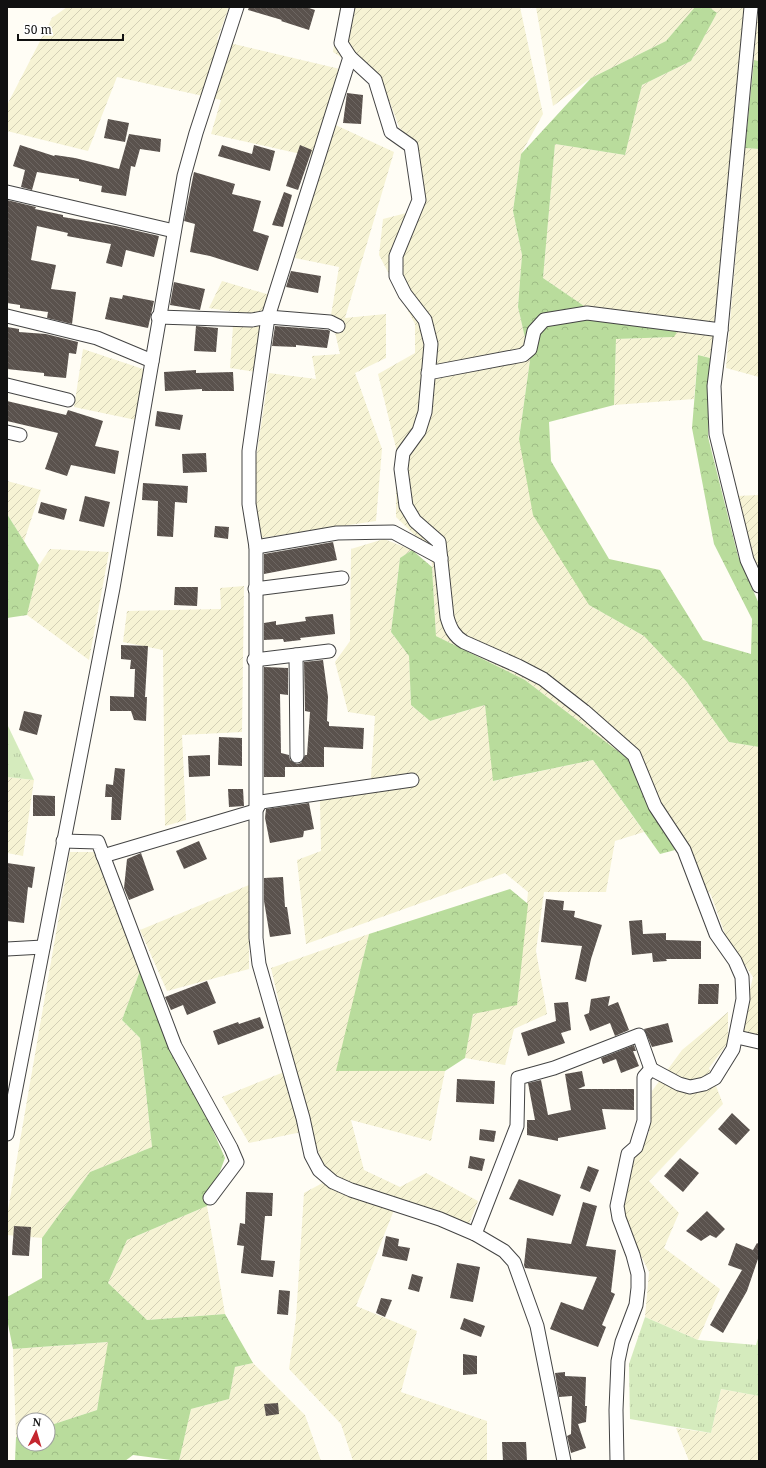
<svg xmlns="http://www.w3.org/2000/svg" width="766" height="1468" viewBox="0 0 766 1468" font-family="'Noto Serif',serif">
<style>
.farmland{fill:url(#farmland-furrows)}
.grass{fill:url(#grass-tufts)}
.forest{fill:url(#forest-crowns)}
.building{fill:url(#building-back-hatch)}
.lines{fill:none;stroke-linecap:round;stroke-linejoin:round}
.minor-casing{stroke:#444;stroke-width:15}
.minor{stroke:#fff;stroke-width:13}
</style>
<defs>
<pattern id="farmland-furrows" width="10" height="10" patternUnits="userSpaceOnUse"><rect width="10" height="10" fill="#f6f3d4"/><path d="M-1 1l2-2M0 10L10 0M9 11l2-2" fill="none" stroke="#d2cfb5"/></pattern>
<pattern id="grass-tufts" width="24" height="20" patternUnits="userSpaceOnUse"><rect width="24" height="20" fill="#d5ebbd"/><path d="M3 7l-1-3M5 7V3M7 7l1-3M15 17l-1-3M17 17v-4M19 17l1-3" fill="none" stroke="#b6c8a1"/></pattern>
<pattern id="forest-crowns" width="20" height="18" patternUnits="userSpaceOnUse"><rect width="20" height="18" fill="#b9dc9c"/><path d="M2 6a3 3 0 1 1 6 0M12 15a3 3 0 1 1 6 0" fill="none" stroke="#9ebc85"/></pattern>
<pattern id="building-back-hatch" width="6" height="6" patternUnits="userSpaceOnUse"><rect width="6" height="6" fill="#5a524d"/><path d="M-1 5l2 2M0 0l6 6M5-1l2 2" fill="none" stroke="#6d6662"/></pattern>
</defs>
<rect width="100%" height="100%" fill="#fffdf5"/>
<g class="farmland">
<polygon points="67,7 229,7 217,40 340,69 327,121 394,152 345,318 386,314 386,358 355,373 382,449 376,521 261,538 251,491 269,373 316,379 312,356 340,354 331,315 339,267 295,258 323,159 211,134 221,100 117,77 88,151 7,131 7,105 52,18"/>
<polygon points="340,7 520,7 543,114 521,154 513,211 522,255 518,307 530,360 519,439 589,605 644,636 686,681 729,742 759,747 759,1035 740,1031 753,977 726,937 711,895 675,850 632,762 525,680 436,636 431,551 396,517 396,448 378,374 415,353 415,324 379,255 383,219 422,209 414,143 399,127 383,84 333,52"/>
<polygon points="536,7 695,7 666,41 591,78 553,106"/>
<polygon points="709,7 745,7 717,326 710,358 698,355 694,399 614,405 616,339 674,337 587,308 543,278 555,144 625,155 642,85 691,61 717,13"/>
<polygon points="758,7 759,7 759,61 754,60"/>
<polygon points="745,148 759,149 759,377 726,368"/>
<polygon points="222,281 270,295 256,372 230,368 234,312 209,308"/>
<polygon points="83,349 146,370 136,420 74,407"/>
<polygon points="7,481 41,490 24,541 7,514"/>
<polygon points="759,495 759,578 751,559 737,496"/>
<polygon points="384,539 412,550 400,558 391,632 409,656 411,705 430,721 485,705 494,781 593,760 644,832 615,841 606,892 544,892 536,951 547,1014 514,1029 505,1065 465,1058 473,1014 517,1004 528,892 505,873 306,944 297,860 321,851 320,800 370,792 375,716 348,712 335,662 350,641 351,549"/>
<polygon points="50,549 109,552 89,660 27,615 39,565"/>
<polygon points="244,586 242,732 182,735 186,820 165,826 163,650 123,642 127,611 221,609 220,588"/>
<polygon points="7,777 34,780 23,856 7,853"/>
<polygon points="70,852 95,852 141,968 122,1020 140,1038 152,1147 90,1172 42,1238 7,1235 7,1216"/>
<polygon points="249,885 249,969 167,991 140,930"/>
<polygon points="369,934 337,1071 445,1071 431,1141 351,1120 364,1170 400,1187 426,1173 478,1201 465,1234 394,1210 356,1306 417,1331 401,1392 487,1421 487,1461 353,1461 341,1424 289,1369 296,1318 304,1193 328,1180 311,1130 249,1143 222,1097 294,1068 271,968"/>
<polygon points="728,1012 728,1043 709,1068 723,1104 649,1181 679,1213 664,1248 720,1289 698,1340 645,1317 649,1272 621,1215 631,1160 649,1133 652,1091 682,1050"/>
<polygon points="207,1206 225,1314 147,1320 108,1283 127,1240"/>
<polygon points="109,1342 97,1410 48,1426 48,1420 24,1420 24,1434 16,1437 13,1349"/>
<polygon points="253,1363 305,1415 321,1461 179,1461 191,1409 229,1399 235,1367"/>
<polygon points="721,1389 759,1396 759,1461 689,1461 676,1428 711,1433"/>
</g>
<g class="grass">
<polygon points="7,724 34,780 7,777"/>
<polygon points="645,1317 698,1340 756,1345 759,1335 759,1396 721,1389 711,1433 630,1419 629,1364"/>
</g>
<g class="forest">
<polygon points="695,7 709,7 717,13 691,61 642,85 625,155 555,144 543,278 587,308 684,319 674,337 616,339 614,405 549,422 551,461 609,559 660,570 703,640 751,654 752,619 714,544 692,428 698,355 710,358 708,437 738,556 759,604 759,747 729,742 686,681 644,636 589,605 533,515 519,439 530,360 518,307 522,255 513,211 521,154 591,78 666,41"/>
<polygon points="754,60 759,61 759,149 745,148"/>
<polygon points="7,514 39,565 27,615 7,618"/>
<polygon points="412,550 432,567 436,636 525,680 632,762 675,850 660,854 593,760 493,781 485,705 430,721 411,705 409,656 391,632 400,558"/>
<polygon points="510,889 528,904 517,1005 473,1014 465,1058 445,1071 336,1071 369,934"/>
<polygon points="141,968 225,1158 207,1206 127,1240 108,1283 147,1320 225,1314 253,1363 235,1367 229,1399 191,1409 179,1461 133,1455 125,1461 15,1461 16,1437 24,1434 24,1444 48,1444 48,1426 97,1410 108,1342 13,1349 7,1319 7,1297 42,1278 42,1238 90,1172 152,1147 140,1038 122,1020"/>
</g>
<g class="building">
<polygon points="249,7 306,7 315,10 309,30 281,21 282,20 248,10"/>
<polygon points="347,93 363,95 361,124 343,123"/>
<polygon points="108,119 129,123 125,142 104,138"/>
<polygon points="129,134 161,139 160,152 140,149 135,167 131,166 126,196 101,192 102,186 79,181 79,179 37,172 32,190 21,187 25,170 13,166 20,145 54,156 55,155 75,158 119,169"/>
<polygon points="222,145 252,154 254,145 275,151 270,171 218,156"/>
<polygon points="300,145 312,150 298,190 286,186"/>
<polygon points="194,172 235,184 232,194 261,201 253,231 269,236 258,271 210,256 190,252 195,224 184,221"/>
<polygon points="284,192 292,195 283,227 272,225"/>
<polygon points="7,200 36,207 35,209 63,215 63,217 116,226 159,236 154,257 126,250 122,267 106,263 111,244 67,236 68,233 37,226 31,260 56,265 51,289 76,292 72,324 47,318 48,312 20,308 20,305 7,303"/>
<polygon points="291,271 321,276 318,293 286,287"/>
<polygon points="174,282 205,289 200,310 170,305"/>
<polygon points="123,295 154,301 148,328 105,319 110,297 122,299"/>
<polygon points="196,326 218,328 216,352 194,351"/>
<polygon points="275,326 328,330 330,331 327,348 296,345 296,347 272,346"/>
<polygon points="7,327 19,329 19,332 46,334 78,342 76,354 69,353 66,378 44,376 44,373 7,369"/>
<polygon points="196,370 196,373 233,372 234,391 202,391 202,389 165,391 164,372"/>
<polygon points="7,401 66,415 68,410 103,421 95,446 119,451 115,474 71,465 67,476 45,469 58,433 7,421"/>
<polygon points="157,411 183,415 180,430 155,426"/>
<polygon points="206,453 207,472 183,473 182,454"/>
<polygon points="143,483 188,486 187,503 175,502 173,537 157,536 158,501 142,500"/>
<polygon points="85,496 110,502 104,527 79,521"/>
<polygon points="41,502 67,509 64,520 38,513"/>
<polygon points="215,526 229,527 228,539 214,537"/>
<polygon points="333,542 337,560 264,574 264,554"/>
<polygon points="175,587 198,587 197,606 174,605"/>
<polygon points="333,614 335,634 300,638 301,640 284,642 283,639 264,640 264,623 276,621 276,625 306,621 305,617"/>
<polygon points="121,645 148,646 145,697 147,697 146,721 134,720 131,711 110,711 110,696 134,697 135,669 130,669 131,660 121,659"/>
<polygon points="323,660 328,697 327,721 329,722 329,726 364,728 363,749 324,747 324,767 285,767 285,777 264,777 264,667 288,668 288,695 280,694 281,753 289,755 290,760 297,764 301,763 305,755 307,755 310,712 305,711 304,662"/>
<polygon points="24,711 42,715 37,735 19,730"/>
<polygon points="219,737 242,738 242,766 218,765"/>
<polygon points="210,755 210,776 189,777 188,756"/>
<polygon points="115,768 125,769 121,820 111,820 112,797 105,797 106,784 113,785"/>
<polygon points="228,789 243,789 244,806 229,807"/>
<polygon points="33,795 55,796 55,816 33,816"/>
<polygon points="309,803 314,829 304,831 303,837 270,843 265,818 266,809"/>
<polygon points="199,841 207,859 184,869 176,851"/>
<polygon points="141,853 154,890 129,900 124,888 127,859"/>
<polygon points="7,863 35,867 32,888 28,887 24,923 7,921"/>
<polygon points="283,877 285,907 287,907 291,934 270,937 264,901 264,878"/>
<polygon points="546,899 564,901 563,910 575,911 574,917 602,925 591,959 586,982 575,979 582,946 541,942"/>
<polygon points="642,920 643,934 666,933 666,940 701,941 701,959 666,959 667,961 653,962 652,953 632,955 629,921"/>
<polygon points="207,981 216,1003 187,1015 183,1005 171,1010 165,997"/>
<polygon points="699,984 719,984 718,1004 698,1004"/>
<polygon points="610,996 608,1006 618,1002 629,1030 615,1036 610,1023 590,1031 584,1015 589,1013 591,999"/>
<polygon points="568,1002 571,1030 561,1033 565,1043 528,1056 521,1033 556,1021 554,1003"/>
<polygon points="260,1017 264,1028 218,1045 213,1031 238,1022 239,1024"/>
<polygon points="668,1023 673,1042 652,1047 644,1029"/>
<polygon points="634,1045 636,1051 633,1051 639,1066 621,1073 616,1059 603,1064 601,1058"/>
<polygon points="582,1071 585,1086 578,1089 634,1089 634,1110 602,1109 606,1129 558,1138 558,1141 527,1135 527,1120 535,1120 528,1083 541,1080 548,1115 571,1110 565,1074"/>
<polygon points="457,1079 495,1081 494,1104 456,1102"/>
<polygon points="732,1113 750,1130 736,1145 718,1129"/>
<polygon points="480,1129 496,1131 494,1142 479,1140"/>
<polygon points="470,1156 485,1159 482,1171 468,1168"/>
<polygon points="680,1158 699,1173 683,1192 664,1176"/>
<polygon points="588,1166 599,1170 590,1192 580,1188"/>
<polygon points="519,1179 561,1195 553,1216 509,1199"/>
<polygon points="246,1192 273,1193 272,1216 265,1216 261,1260 275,1261 273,1277 241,1273 244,1246 237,1245 240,1223 245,1224"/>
<polygon points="583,1202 597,1206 586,1246 616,1250 611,1292 615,1294 602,1325 606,1327 598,1347 550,1329 561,1302 583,1310 597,1277 525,1268 524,1265 527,1238 571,1244"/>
<polygon points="707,1211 725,1229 716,1238 710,1235 701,1241 686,1231"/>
<polygon points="14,1226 31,1227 29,1256 12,1255"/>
<polygon points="386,1236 399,1239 398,1246 410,1248 407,1261 382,1256"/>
<polygon points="736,1243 753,1250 757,1243 759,1244 759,1256 747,1291 723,1333 710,1325 742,1270 728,1265"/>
<polygon points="457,1263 480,1267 473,1302 450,1298"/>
<polygon points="412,1274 423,1277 419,1292 408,1289"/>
<polygon points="279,1290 290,1291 288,1315 277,1314"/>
<polygon points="381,1298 392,1300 385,1317 376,1313"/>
<polygon points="464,1318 485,1326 481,1337 460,1329"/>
<polygon points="463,1354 477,1356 477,1374 463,1375"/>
<polygon points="565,1372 565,1376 586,1377 585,1406 587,1406 586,1422 578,1424 586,1448 571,1453 567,1436 571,1434 572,1396 559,1397 555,1373"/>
<polygon points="278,1403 279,1414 266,1416 264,1404"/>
<polygon points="502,1442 526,1442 527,1461 503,1461"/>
</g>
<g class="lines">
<g class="minor-casing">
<g id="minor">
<path d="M348,7L341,43L350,57L375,80L391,132L411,146L419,200L396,256V276L405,294L425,320L431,344L425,412L419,431L403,453L401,469L406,506L415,521L439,542L447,617C450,628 454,636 464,642L518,666L543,679L584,711L634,755L655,806L684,850L716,934L735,961L742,977L743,999L733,1049L715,1078L704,1084L690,1087L679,1084L651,1069L644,1077V1121L636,1147L628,1154L617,1206L619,1218L633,1255L638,1274V1288L636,1305L622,1342L618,1361L616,1410L617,1461"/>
<polyline points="751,7 721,330 714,386 716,434 747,560 759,586"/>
<polyline points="350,57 268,317 249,451 249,504 256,547 256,938 259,964 303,1118 311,1155 319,1170 333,1182 351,1190 440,1219 475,1234 504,1251 514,1262 537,1326 564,1461"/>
<polyline points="7,192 174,231"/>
<polyline points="7,316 97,338 152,361"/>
<polyline points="158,317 252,320 268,317 330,322 338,326"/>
<polyline points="428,373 523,355 530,349 534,331 544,320 587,313 721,330"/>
<polyline points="7,385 68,400"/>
<polyline points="7,432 20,435"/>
<polyline points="256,547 337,533 393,532 441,558"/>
<polyline points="255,589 342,578"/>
<polyline points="296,655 297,756"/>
<polyline points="254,660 329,651"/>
<polyline points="63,841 98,842 175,1046 231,1148 237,1162 210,1198"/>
<polyline points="103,856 255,811 261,802 412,780"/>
<polyline points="7,949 43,947"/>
<polyline points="737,1037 759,1042"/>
<polyline points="7,1134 113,588 184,176 196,133 237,7"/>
<polyline points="475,1234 517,1126 518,1078 554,1068 639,1035 651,1069"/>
</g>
</g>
<use href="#minor" class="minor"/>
</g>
<rect width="766" height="1468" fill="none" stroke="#111111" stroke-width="16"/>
<g transform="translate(36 1432) rotate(5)"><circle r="19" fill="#ffffff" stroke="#a0a0a0"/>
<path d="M0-3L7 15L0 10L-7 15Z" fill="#c4262e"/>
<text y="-6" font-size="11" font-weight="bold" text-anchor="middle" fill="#111111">N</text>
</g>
<path d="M18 34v6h105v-6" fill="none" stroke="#111111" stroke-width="2"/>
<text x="24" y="34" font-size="12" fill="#111111" stroke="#ffffff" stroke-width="3" paint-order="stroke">50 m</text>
</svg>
